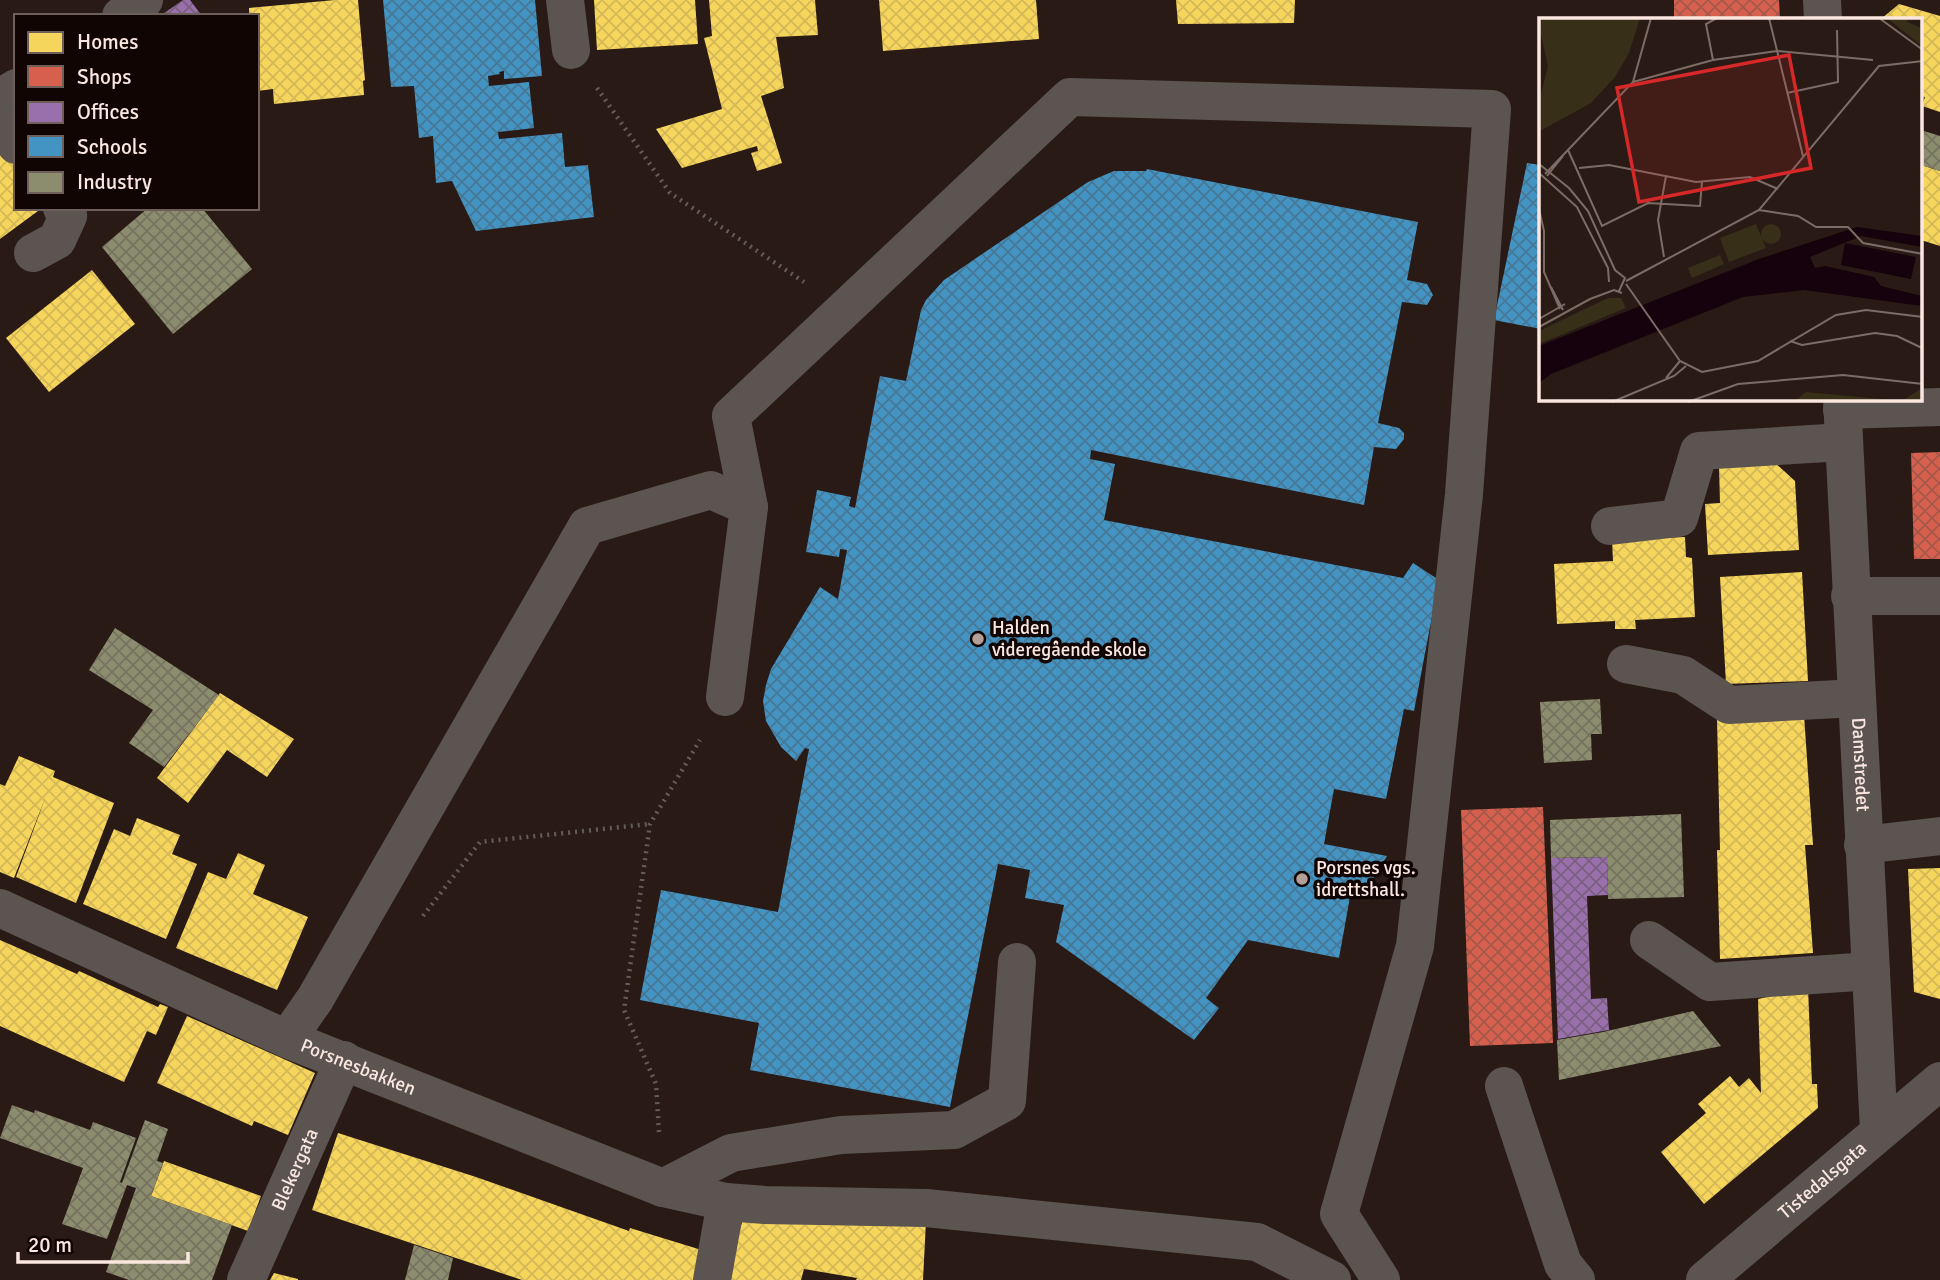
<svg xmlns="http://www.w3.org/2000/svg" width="1940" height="1280" viewBox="0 0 1940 1280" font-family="Signika,sans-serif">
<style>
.homes{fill:url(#homes-cross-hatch)}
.shops{fill:url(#shops-cross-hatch)}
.offices{fill:url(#offices-cross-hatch)}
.schools{fill:url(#schools-cross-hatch)}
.industry{fill:url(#industry-cross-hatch)}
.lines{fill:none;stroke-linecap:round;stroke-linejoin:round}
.path{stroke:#645c58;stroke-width:4.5;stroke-dasharray:2 5;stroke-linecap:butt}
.minor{stroke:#5b5450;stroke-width:38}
.poi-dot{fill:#b29f99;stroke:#110503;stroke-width:2.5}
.labels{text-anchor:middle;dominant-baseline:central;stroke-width:7;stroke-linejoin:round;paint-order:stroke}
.poi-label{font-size:19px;fill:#fbe7e0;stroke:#110503;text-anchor:start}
.street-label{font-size:19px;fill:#fbe7e0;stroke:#110503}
.inset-road{fill:none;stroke:#7d6c66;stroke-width:2}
.view{fill:#d62828;fill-opacity:0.15;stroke:#d62828;stroke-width:3.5}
.inset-edge{fill:none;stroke:#fbe7e0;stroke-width:3.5}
</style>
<defs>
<pattern id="homes-cross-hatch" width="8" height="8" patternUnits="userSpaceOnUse" patternTransform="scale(1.75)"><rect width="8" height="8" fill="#f6d55c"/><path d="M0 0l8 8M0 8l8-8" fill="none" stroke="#d4b857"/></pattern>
<pattern id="shops-cross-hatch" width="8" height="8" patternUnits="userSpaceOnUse" patternTransform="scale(1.75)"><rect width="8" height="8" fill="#d6604d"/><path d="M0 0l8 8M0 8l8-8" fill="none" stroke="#a5574a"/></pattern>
<pattern id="offices-cross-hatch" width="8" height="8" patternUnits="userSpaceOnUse" patternTransform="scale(1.75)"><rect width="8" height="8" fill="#9970ab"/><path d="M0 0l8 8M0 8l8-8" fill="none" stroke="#7a5f81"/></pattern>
<pattern id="schools-cross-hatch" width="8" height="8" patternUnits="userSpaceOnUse" patternTransform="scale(1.75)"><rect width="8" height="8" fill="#4393c3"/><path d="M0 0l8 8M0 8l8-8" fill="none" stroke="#467896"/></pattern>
<pattern id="industry-cross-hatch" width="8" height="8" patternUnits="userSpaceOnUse" patternTransform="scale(1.75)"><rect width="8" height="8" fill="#8c8c6e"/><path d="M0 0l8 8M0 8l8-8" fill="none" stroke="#75735f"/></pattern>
</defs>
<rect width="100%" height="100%" fill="#291a15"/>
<g class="homes">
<polygon points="335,0 358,0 365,80 363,81 364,95 274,104 273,89 257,91 257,16 249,16 249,8"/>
<polygon points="594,0 695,0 698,44 597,50"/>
<polygon points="709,0 815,0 818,35 776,37 784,88 761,96 782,163 757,171 751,153 758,151 757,146 682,168 656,129 722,109 704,38 712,36"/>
<polygon points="879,0 1036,0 1039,39 883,51"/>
<polygon points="1176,0 1295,0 1294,23 1178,24"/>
<polygon points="1899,4 1940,16 1940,112 1922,106 1925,97 1921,96 1921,19 1881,19"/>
<polygon points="0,136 16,158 16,208 42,208 0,239"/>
<polygon points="1921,165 1940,171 1940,246 1921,240"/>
<polygon points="92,270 135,324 49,392 6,338"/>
<polygon points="1774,462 1795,481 1799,550 1708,555 1705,504 1720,503 1719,466"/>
<polygon points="1685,537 1686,557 1692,558 1695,617 1635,620 1636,629 1615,629 1615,621 1557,624 1554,564 1613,561 1612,540"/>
<polygon points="1802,572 1808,681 1726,684 1720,577"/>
<polygon points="220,693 294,739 267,777 227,750 188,803 157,778"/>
<polygon points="1804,715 1813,845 1805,845 1813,953 1720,959 1717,850 1720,850 1717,719"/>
<polygon points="19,756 55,771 53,777 114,803 76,903 16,877 46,796 14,878 0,872 0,784 5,786"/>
<polygon points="137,818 180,835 172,854 197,864 166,939 83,904 114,829 130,836"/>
<polygon points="238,853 265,865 253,894 308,917 277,990 176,948 208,872 226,879"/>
<polygon points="1940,868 1940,999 1914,992 1908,869"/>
<polygon points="0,940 77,974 79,971 158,1007 160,1004 168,1007 156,1035 147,1031 124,1082 0,1026"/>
<polygon points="1808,988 1812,1084 1817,1084 1818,1108 1704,1204 1661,1152 1706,1113 1698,1104 1730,1076 1739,1087 1749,1078 1761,1093 1758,999"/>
<polygon points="187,1016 315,1073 288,1135 254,1121 252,1126 157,1083"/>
<polygon points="338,1133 476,1177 629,1231 630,1228 708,1252 700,1280 522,1280 312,1210"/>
<polygon points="164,1161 261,1196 248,1231 151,1196"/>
<polygon points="743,1219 926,1221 923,1280 856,1280 857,1278 804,1269 801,1280 725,1280"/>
<polygon points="274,1273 298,1279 298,1280 270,1280"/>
</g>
<g class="shops">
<polygon points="1674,0 1779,0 1780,19 1674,19"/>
<polygon points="1940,452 1940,559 1914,559 1911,453"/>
<polygon points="1543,807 1553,1043 1470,1046 1461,810"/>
</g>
<g class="offices">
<polygon points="183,0 190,0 202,16 160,16"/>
<polygon points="1607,857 1608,895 1587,896 1591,999 1607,998 1609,1030 1558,1039 1551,858"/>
</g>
<g class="schools">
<polygon points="383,0 535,0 542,76 504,79 504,71 499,72 500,74 488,76 489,86 529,82 534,128 498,132 499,139 562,133 565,167 588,165 594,217 476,231 452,181 436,183 433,136 419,138 414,86 391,87"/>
<polygon points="1527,163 1541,165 1541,329 1494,320"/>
<polygon points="1147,169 1418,222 1407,280 1427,284 1433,295 1427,305 1402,302 1378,423 1399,428 1404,433 1404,439 1396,449 1374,447 1364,505 1091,450 1090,459 1115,464 1104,520 1403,578 1413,563 1439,580 1414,711 1404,709 1386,799 1334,789 1324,844 1387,856 1361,899 1350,897 1339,958 1248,940 1206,998 1219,1008 1194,1040 1056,942 1064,905 1025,898 1030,870 998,864 950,1107 750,1070 759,1023 640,1000 661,890 778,912 809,749 805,748 796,761 781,747 766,721 763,701 766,685 771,669 820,587 838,599 847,550 840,549 839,557 806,552 817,490 851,497 849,506 855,508 880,376 906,381 921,310 926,300 944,280 1088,182 1114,171 1146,171"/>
</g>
<g class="industry">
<polygon points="1921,130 1940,136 1940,171 1921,165"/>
<polygon points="148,208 202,208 252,269 173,334 102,247"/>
<polygon points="115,628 219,695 164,767 129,743 153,710 89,670"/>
<polygon points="1600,699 1602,734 1591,734 1592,760 1544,763 1540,702"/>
<polygon points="1681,814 1684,897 1608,899 1607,857 1551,858 1550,820"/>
<polygon points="1693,1011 1721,1046 1559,1080 1557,1040 1603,1032"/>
<polygon points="12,1105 34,1113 35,1110 90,1130 93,1122 136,1138 120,1182 122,1183 145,1120 168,1129 157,1161 163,1163 151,1196 232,1225 212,1280 129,1280 106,1272 136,1188 127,1185 107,1239 62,1224 83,1168 0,1138"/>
<polygon points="414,1245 453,1258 448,1280 405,1280"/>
</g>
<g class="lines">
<g class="path">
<polyline points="597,88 670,193 804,282"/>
<polyline points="423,916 480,842 650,824"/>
<polyline points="659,1132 656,1084 624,1010 650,824 700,740"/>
</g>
<g class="minor">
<polyline points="565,0 571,50"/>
<polyline points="1822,0 1823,19"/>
<polyline points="121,16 144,0"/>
<polyline points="0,98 16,88"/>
<polyline points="0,124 16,145"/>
<polyline points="33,253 57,240 68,216 62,208"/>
<path id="s1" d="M1842,399L1879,1131"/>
<polyline points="1842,410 1940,407"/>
<polyline points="1610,526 1679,518 1699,451 1843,442"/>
<polyline points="1850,596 1940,596"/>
<polyline points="1626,664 1683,675 1729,705 1856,698"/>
<polyline points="725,697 749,507 731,416 1070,97 1492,109 1464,494 1415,946 1339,1214 1381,1280"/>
<polyline points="1863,845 1940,836"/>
<path id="s2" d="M0,908L287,1039L663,1188L726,1202L765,1205L926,1208L1257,1242L1332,1280"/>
<polyline points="1649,940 1710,982 1871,971"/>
<polyline points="287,1039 315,999 587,526 711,490 749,507"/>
<polyline points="1504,1086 1563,1264 1576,1280"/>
<polyline points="663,1188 731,1153 841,1135 954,1130 1007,1101 1017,962"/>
<path id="s3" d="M246,1280L344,1060"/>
<polyline points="712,1280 726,1202"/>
<path id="s4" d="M1705,1280L1940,1081"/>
</g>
</g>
<g class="poi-dot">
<circle cx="978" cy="639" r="7"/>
<circle cx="1302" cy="879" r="7"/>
</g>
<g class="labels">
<g class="poi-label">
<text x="992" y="628">Halden<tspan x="992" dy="22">videregående skole</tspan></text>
<text x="1316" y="868">Porsnes vgs.<tspan x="1316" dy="22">idrettshall.</tspan></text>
</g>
<g class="street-label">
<text stroke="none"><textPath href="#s1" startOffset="366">Damstredet</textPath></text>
<text stroke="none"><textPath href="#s2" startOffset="392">Porsnesbakken</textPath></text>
<text stroke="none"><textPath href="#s3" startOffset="121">Blekergata</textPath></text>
<text stroke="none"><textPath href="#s4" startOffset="154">Tistedalsgata</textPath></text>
</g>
</g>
<g transform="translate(1539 18)">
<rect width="383" height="383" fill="#291a15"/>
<path d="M348,0H369L368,4L383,10V28ZM383,370V383L255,384L267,374L363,383Z" fill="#382f18"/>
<path d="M3,0H101L90,35L76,59L52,85L1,113L0,84L9,48L0,8Z" fill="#382f18"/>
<path d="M69,280H82L87,290L0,326V313Z" fill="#382f18"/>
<path d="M217,206L227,230L190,244L181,220ZM222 216a10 10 0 1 1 20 0a10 10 0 1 1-20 0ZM181,237L185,246L153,260L149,250Z" fill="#382f18"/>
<path d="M318,209L383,218V229L322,218L271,239L276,250L286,248L335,259L342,268L383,278V288L265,272L204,279L12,356L0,365V328L220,241ZM306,225L377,239L372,261L302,247Z" fill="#15020c"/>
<path class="inset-road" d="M230,0L264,138M340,0L384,32M174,42L167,6L178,0M94,64L174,42L238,33L334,42M248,75L299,64L298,12M29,132L63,208L109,185L161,188L163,164M0,146L30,170L49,193L76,252L86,260L80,273M40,150L70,147L157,164L211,159L239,171M0,155L38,189L69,250L70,264M6,156L94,64L112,0M8,158L24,138M0,191L5,213V254L21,291M220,192L259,198L277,209H309L324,225L384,236M125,239L119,202L127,158M87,263L220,192L340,48L384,43M87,266L141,343L163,354L219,343L297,297L327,292L384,299M12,269L24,292M0,301L26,286M0,309L51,281L75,272L83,275M251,323L263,327L336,315L358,318L383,330M127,360L141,343M73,384L135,358L147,348M149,384L199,366L304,357L384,366"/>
<path class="view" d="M250,37L272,150L100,184L78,70Z"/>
<rect width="383" height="383" class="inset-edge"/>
</g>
<rect x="14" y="14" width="245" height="196" fill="#110503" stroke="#6f5f5b" stroke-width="2"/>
<rect x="28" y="32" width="35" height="21" fill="#f6d55c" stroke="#6f5f5b" stroke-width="2"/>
<text x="77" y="49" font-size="21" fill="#fbe7e0">Homes</text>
<rect x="28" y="66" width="35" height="21" fill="#d6604d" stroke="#6f5f5b" stroke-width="2"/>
<text x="77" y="84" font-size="21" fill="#fbe7e0">Shops</text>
<rect x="28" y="102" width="35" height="21" fill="#9970ab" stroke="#6f5f5b" stroke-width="2"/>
<text x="77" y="119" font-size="21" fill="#fbe7e0">Offices</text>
<rect x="28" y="136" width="35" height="21" fill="#4393c3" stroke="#6f5f5b" stroke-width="2"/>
<text x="77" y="154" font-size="21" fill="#fbe7e0">Schools</text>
<rect x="28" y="172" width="35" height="21" fill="#8c8c6e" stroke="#6f5f5b" stroke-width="2"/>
<text x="77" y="189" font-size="21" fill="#fbe7e0">Industry</text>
<path d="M18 1252v10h170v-10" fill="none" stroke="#fbe7e0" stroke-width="3.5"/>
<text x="28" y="1252" font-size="21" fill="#fbe7e0" stroke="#110503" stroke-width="5" paint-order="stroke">20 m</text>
</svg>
